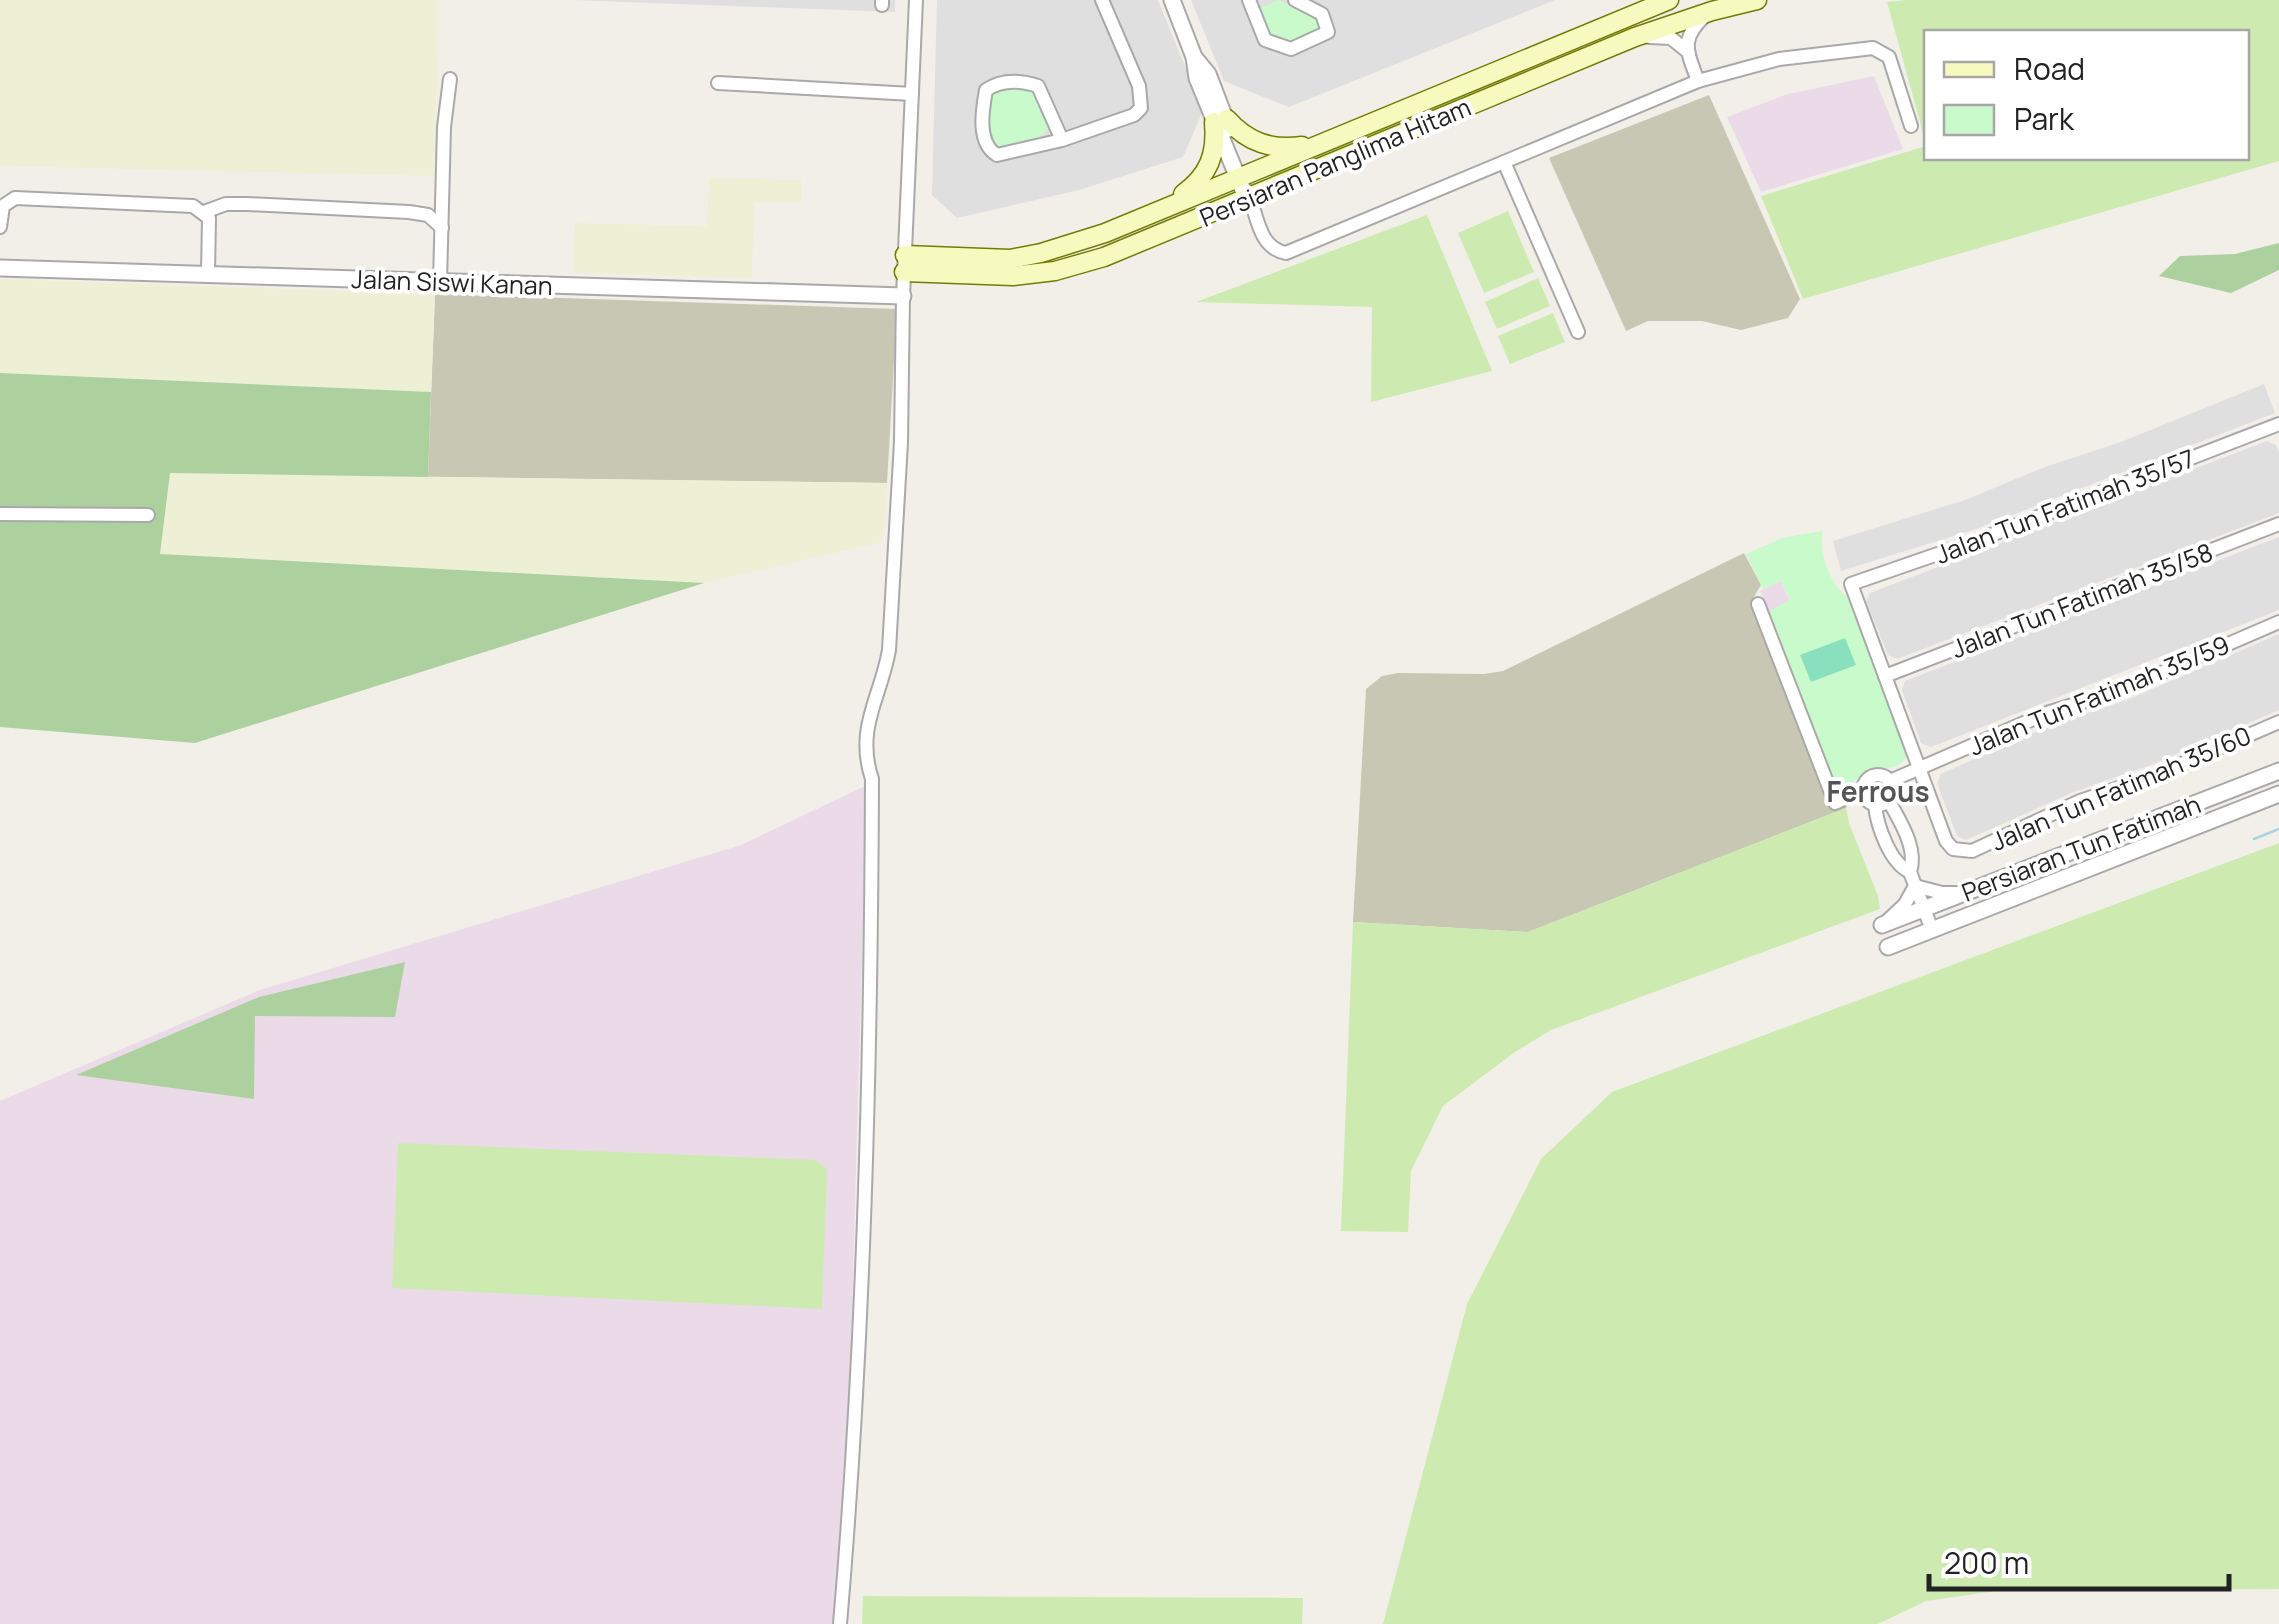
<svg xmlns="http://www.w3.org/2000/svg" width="2279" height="1624" viewBox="0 0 2279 1624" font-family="Manrope,sans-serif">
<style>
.residential{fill:#e0dfdf}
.industrial{fill:#ebdbe8}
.construction{fill:#c7c7b4}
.farmland{fill:#eef0d5}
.grass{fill:#cdebb0}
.forest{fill:#add19e}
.park{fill:#c8facc}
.pitch{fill:#88e0be}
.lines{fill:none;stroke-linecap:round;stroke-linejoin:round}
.stream{stroke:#aad3df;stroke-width:2.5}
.minor-casing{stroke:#a9a9a9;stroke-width:16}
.tertiary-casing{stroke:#a9a9a9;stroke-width:19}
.secondary-casing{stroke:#707d05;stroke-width:21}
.minor{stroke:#fff;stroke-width:12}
.tertiary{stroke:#fff;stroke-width:15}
.secondary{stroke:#f7fabf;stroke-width:18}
.labels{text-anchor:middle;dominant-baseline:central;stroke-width:8;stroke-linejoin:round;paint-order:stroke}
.street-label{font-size:25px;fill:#222;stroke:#fff}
.neighbourhood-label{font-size:28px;font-weight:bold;fill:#555;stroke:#fff}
</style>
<rect width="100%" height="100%" fill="#f2efe9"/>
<g class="residential">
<polygon points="572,0 895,0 895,12"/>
<polygon points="937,0 1158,0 1203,111 1183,157 1079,190 957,218 932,195"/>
<polygon points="1191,0 1555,0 1289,107 1224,81"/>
<polygon points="2264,384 2275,413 1976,529 1841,571 1833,541 1965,500 2045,467 2121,442"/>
<polygon points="2267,441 2276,445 2279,452 2279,513 1897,659 1888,655 1866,601 1870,593"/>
<polygon points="2279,537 2279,610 1931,747 1921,743 1902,690 1905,681"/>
<polygon points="2279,634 2279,710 2151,765 2076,791 1966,840 1957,836 1937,783 1941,774 2051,725 2127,700"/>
</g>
<g class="industrial">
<polygon points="1874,76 1903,149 1761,192 1727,117 1788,94"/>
<polygon points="1781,581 1790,601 1769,611 1760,591"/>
<polygon points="867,785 843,1624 0,1624 0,1101 260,990 741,845"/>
</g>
<g class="construction">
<polygon points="1709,95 1800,299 1788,318 1741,330 1702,321 1648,321 1626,331 1549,158"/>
<polygon points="435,294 897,309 887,483 428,477"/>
<polygon points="1744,553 1761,585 1752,600 1830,798 1841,794 1846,808 1528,932 1353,922 1366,689 1382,676 1398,673 1484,674 1503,671"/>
</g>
<g class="farmland">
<polygon points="0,0 439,0 434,176 0,166"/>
<polygon points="709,178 801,180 801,203 754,203 752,278 574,273 575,223 707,226"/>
<polygon points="0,279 435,294 431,392 0,373"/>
<polygon points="169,473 887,483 882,542 704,583 159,554"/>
</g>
<g class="grass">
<polygon points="1906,0 2279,0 2279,161 1803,299 1761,196 1926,146 1926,158 2246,158 2246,32 1926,32 1926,144 1887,2"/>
<polygon points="1508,211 1534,272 1484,293 1458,233"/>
<polygon points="1427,215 1492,371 1371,402 1372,307 1196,302"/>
<polygon points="1538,278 1550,306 1497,329 1485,302"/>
<polygon points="1553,313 1565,342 1510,364 1498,336"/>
<polygon points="1846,808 1849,823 1878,896 1880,909 1551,1030 1515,1052 1443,1106 1411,1171 1408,1232 1341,1231 1353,922 1528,932"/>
<polygon points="2279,843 2279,1589 2003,1590 1926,1601 1878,1624 1383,1624 1467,1304 1541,1159 1612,1092"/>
<polygon points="398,1143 815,1160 827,1169 822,1309 392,1288"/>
<polygon points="863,1596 1303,1598 1302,1624 862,1624"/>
</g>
<g class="forest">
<polygon points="2279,243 2279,270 2231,293 2159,276 2180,256 2235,254"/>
<polygon points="0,373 431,392 428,477 170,473 160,554 704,583 195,743 0,727"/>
<polygon points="405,962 395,1017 255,1016 254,1099 76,1075 259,997"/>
</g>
<g class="park">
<polygon points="1278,0 1316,17 1319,29 1292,41 1269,34 1261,18 1261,8"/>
<path d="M999,88L1033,89L1050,125C1042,144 1013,147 994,146L990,142L989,98Z"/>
<path d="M1822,531C1821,556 1827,579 1847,597L1908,754C1900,770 1889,767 1874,770C1856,773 1852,793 1831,782L1773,632L1776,630L1769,611L1790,600L1781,581L1763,589L1746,554L1782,538Z"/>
</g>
<polygon class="pitch" points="1845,638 1856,665 1811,682 1800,655"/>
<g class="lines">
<polyline class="stream" points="2254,839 2279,829"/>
<g class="minor-casing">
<g id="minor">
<polyline points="1249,0 1265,40 1291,49 1328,32 1322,14 1295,0"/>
<polyline points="882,5 882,0"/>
<polyline points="1649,37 1671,38 1687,51"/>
<path d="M1698,81C1687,51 1679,39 1706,15"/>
<polyline points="718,83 912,94"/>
<path d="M1062,140L1038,86C1020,80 1002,79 986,90C982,112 977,143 997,155L1062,140L1134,115L1141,108L1139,86L1102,0"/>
<polyline points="1504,162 1578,332"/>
<path d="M1250,198C1258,220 1260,248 1286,253L1698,81L1779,59L1873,48L1889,57L1911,126"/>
<polyline points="204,212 226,204 247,204 409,212 428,215 442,228"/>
<polyline points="0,227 3,206 15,198 193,206 209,218 208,274"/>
<polyline points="440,282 444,127 450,79"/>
<polyline points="2279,424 1981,539 1851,584 1946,841 1953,849 1972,851 2080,801 2154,776 2279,722"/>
<polyline points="0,514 148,515"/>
<polyline points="1758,604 1835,803 1863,790"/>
<polyline points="1885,676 2279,524"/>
<circle cx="1878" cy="790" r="15"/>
<polyline points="1890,781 2047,713 2124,689 2279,622"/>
<path d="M1889,801C1900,822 1918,848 1910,872L1932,930"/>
<path d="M1875,805C1877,826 1890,863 1910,872"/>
<polyline points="1888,920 1905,904 1915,886 1942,893 1960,893"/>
<path d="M840,1624C864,1344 871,1060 872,779C855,728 881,697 889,650L901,442L903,296L916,0"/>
</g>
</g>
<g class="tertiary-casing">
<g id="tertiary">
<polyline points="1172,0 1194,57 1197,78 1247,200"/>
<polyline points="1194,57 1208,74 1229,129"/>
<polyline points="0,268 903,296"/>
<polyline points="1882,925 2279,771"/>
<polyline points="1888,947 2279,794"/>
</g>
</g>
<g class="secondary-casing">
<g id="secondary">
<path d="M1227,119C1248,143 1272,150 1302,146"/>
<path d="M1183,194C1209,175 1217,154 1214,122"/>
<polyline points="905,255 1010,259 1041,253 1105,233 1669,0"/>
<polyline points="904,272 1013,276 1055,271 1104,257 1635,37 1712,11 1757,0"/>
</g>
</g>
<use href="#minor" class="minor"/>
<use href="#tertiary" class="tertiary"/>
<use href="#secondary" class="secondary"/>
</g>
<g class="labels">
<g class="street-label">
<text transform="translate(1335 162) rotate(-23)">Persiaran Panglima Hitam</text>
<text transform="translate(452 282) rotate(2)">Jalan Siswi Kanan</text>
<text transform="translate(2065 506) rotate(-21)">Jalan Tun Fatimah 35/57</text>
<text transform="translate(2082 600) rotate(-21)">Jalan Tun Fatimah 35/58</text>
<text transform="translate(2099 695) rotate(-22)">Jalan Tun Fatimah 35/59</text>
<text transform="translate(2121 788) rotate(-23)">Jalan Tun Fatimah 35/60</text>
<text transform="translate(2081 848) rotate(-21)">Persiaran Tun Fatimah</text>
</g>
<g class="neighbourhood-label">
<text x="1878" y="791">Ferrous</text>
</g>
</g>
<rect x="1924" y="30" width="325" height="130" fill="#ffffff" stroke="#a7a7a7" stroke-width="2.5"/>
<rect x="1944" y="62" width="50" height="15" fill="#f7fabf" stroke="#a7a7a7" stroke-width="2.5"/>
<text x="2014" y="80" font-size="30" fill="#222222">Road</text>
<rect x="1944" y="105" width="50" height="30" fill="#c8facc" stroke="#a7a7a7" stroke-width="2.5"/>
<text x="2014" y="130" font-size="30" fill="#222222">Park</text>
<path d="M1929 1574v15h300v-15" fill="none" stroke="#222222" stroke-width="5"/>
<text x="1944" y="1574" font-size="30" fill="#222222" stroke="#ffffff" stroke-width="8" paint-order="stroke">200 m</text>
</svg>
